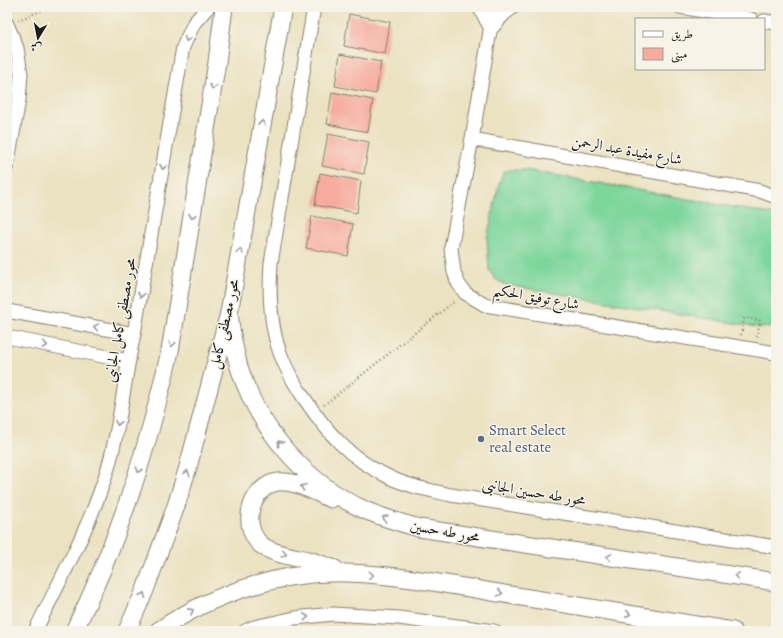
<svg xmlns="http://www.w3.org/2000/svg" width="783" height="638" viewBox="0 0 783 638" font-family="Alegreya,Amiri,serif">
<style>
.garden{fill:#7dd69b;stroke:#4c795c}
.building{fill:#f6ab9d}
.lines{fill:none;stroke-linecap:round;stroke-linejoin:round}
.minor-casing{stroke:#847f6e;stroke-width:15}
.major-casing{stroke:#847f6e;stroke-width:19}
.path{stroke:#847f6e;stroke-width:2.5;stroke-dasharray:1 3;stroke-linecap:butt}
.minor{stroke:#fff;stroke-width:13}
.major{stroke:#fff;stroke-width:17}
.oneway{stroke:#999}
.service-dot{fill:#5c6f8a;stroke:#f7f3e8;stroke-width:1.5}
.labels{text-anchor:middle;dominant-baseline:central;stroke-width:3;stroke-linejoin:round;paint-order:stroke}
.street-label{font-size:15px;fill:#1c1c1c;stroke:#f7f3e8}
.service-label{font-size:15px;fill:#4e5e75;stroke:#f7f3e8;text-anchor:start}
</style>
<rect width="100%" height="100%" fill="#f7f3e8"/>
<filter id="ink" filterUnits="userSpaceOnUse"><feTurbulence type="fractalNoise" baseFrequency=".025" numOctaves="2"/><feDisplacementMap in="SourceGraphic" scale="8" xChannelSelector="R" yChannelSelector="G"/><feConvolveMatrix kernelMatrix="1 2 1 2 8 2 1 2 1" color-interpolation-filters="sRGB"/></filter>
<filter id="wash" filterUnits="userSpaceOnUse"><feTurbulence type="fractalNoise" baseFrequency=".012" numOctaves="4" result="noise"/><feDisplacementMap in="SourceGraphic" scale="16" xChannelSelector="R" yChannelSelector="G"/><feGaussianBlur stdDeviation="0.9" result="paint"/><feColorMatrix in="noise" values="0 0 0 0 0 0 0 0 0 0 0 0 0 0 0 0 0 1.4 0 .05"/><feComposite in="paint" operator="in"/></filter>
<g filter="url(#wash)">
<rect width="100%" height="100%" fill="#ebe2c1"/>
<polygon class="garden" points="511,170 526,170 772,214 776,217 776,323 775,325 763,328 506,285 495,279 489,270 487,238 499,184 503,172"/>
<g id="blocks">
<g class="building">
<polygon points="349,14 390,22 385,54 344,46"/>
<polygon points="340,54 381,62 376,94 335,86"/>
<polygon points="332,92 373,100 368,132 327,124"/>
<polygon points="328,134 369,142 364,174 322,166"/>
<polygon points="320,173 361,181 357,213 315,205"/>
<polygon points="312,216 353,224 348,256 306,248"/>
</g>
</g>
</g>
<g filter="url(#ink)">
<use href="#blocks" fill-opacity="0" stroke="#847f6e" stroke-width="1"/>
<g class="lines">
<g class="minor-casing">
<g id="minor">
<path d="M314,7L271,263C269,292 270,325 280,353C286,369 294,383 304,398C327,432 349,458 387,476C406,486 429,490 451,495L776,547"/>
<polyline points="479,7 491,29 504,14 513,7"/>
<polyline points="494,7 472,139 451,248 454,272 458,283 465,293 485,305 776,353"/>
<polyline points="680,7 751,19"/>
<polyline points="764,21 776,23"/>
<polyline points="7,24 17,48 21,74 19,100 7,166"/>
<polyline points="472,139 760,191 776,197"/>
<polyline points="7,311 134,334"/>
<polyline points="7,337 128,361"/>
<path d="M35,631C61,578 91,525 108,468C121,424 124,378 134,334L183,47L194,23L208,7"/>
<polyline points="245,631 254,627 295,618 333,614 399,618 494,631"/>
</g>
</g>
<g class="major-casing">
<g id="major">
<path d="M229,313C231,332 234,349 239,367C258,429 307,485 367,511C384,518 401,523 419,528L776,582"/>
<path d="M331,499C317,493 301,483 285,482C254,479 238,522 260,544C271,554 295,557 309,560C318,563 326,566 335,569"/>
<path d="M74,631C119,542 148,448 170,351L217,62L224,7"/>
<polyline points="127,631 145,590 176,506 188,467 229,313 283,7"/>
<path d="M158,631C213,593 281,571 348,573C404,575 460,587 516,596C588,608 661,619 733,631"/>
</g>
</g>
<g class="path">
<polyline points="18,20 51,7"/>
<polyline points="741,335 744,319 746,318 759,320 760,321 757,337"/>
<polyline points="324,405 455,301"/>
</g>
<use href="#minor" class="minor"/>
<use href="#major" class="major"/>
</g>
<defs><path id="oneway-chevron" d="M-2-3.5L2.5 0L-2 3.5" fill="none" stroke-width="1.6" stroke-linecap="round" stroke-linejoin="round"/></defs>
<g class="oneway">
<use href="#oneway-chevron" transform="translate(187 39) rotate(111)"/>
<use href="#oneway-chevron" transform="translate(213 87) rotate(99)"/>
<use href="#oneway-chevron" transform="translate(262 123) rotate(-80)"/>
<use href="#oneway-chevron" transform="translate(163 167) rotate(100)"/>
<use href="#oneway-chevron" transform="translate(192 216) rotate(99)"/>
<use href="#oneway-chevron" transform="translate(240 251) rotate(-80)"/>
<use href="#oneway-chevron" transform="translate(141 295) rotate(100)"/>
<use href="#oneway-chevron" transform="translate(96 327) rotate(-170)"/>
<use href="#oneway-chevron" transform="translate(172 344) rotate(99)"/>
<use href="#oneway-chevron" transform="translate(45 345) rotate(11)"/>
<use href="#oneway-chevron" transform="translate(118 423) rotate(101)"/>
<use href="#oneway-chevron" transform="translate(280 443) rotate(-129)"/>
<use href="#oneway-chevron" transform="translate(139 470) rotate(107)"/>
<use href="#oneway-chevron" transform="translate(187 473) rotate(-73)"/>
<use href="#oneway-chevron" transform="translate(303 487) rotate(-159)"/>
<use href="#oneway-chevron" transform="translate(385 518) rotate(-159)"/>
<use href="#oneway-chevron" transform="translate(284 554) rotate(14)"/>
<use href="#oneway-chevron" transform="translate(609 557) rotate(-171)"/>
<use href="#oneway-chevron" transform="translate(371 575) rotate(4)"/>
<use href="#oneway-chevron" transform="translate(737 576) rotate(-171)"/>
<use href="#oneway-chevron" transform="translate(500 593) rotate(9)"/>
<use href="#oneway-chevron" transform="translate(143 595) rotate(-67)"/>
<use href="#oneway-chevron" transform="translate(191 611) rotate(-29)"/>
<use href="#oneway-chevron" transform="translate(628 614) rotate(9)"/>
<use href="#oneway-chevron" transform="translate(306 617) rotate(-6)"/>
</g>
</g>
<circle class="service-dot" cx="481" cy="439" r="4"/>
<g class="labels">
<g class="street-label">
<text transform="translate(627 150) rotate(10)">شارع مفيدة عبد الرحمن</text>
<text transform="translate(536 297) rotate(10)">شارع توفيق الحكيم</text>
<text transform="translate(120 320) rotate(-80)">محور مصطفى كامل الجانبى</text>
<text transform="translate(224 324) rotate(-77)">محور مصطفى كامل</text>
<text transform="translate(534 492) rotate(9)">محور طه حسين الجانبى</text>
<text transform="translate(445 531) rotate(10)">محور طه حسين</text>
</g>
<g class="service-label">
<text x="489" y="430">Smart Select<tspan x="489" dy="17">real estate</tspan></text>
</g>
</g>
<rect width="783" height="638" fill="none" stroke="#f7f3e8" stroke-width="24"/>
<rect x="635" y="18" width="130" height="52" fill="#f7f3e8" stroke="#9f9d96"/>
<rect x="643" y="31" width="20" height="6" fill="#ffffff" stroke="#9f9d96"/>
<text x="671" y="38" font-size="12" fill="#1c1c1c">طريق</text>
<rect x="643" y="48" width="20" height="12" fill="#f6ab9d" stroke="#9f9d96"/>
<text x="671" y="58" font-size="12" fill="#1c1c1c">مبنى</text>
<g transform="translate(38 38) rotate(190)" stroke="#f7f3e8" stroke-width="3" paint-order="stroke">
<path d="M0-3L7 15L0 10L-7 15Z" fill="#1c1c1c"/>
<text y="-6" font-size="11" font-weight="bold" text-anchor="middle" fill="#1c1c1c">ش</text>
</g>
</svg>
